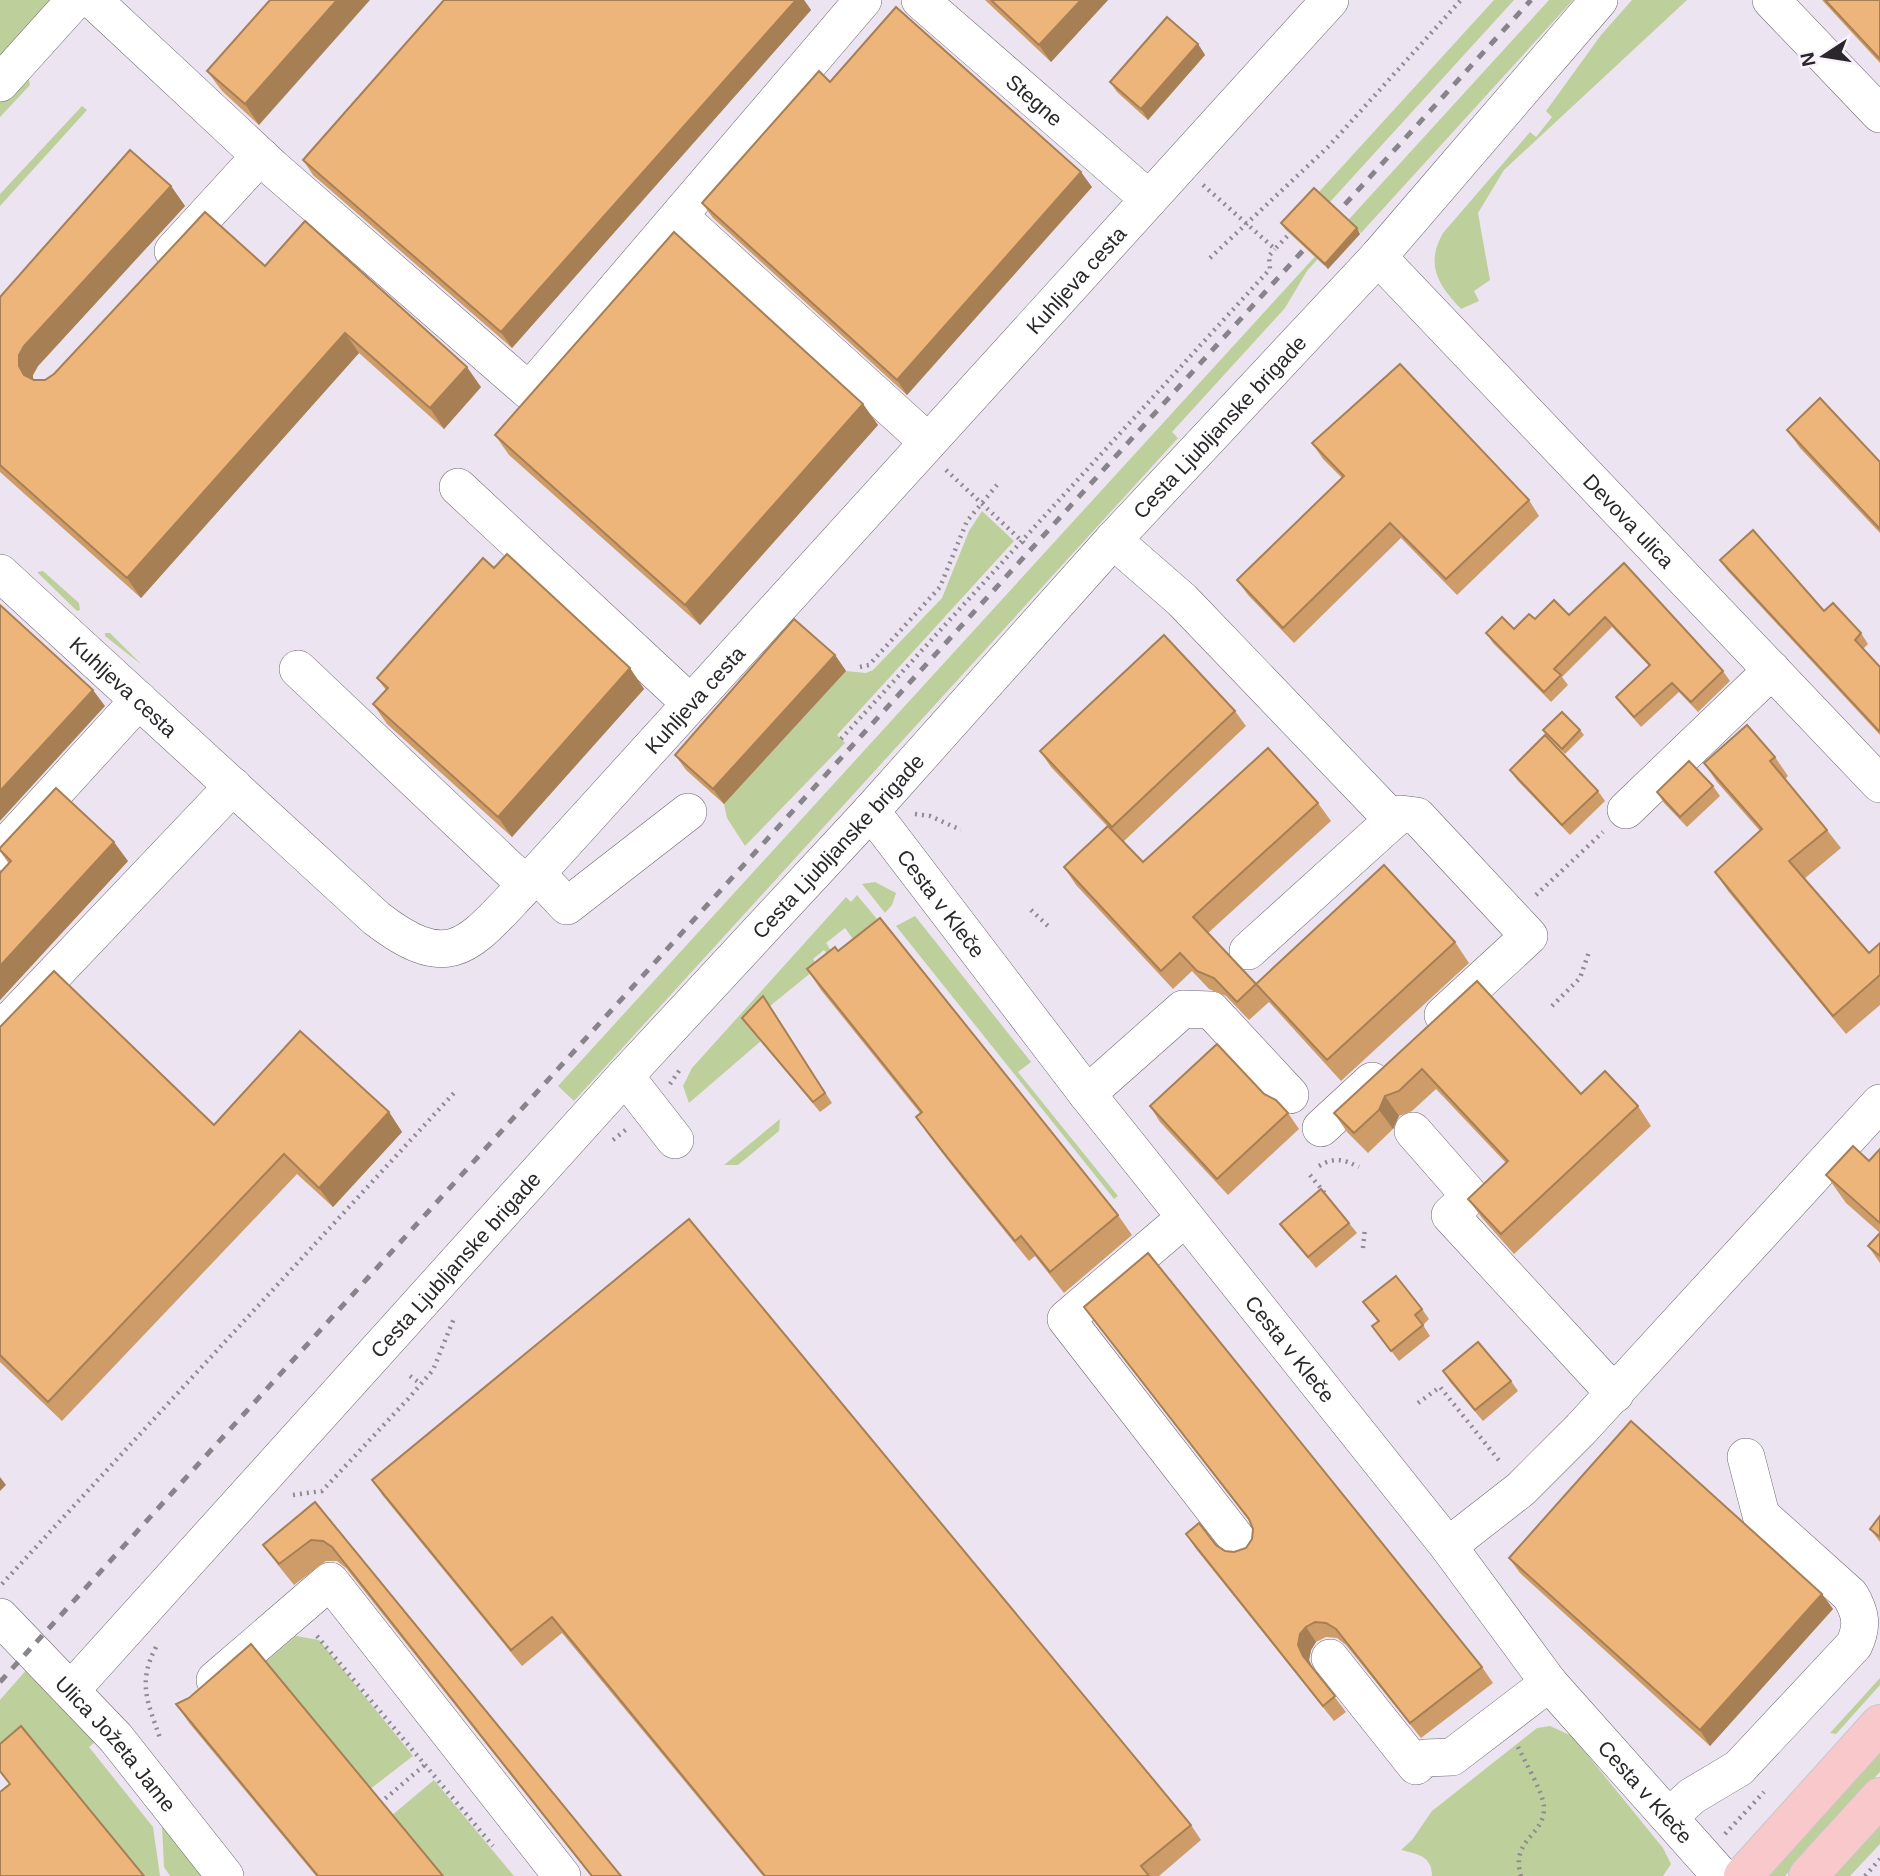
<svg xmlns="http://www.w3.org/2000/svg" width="1880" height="1876" viewBox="0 0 1880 1876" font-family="Arial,sans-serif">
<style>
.green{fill:#bdd09b}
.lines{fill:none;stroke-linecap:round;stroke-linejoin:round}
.minor-casing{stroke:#6c6670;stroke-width:38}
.major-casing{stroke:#c8c7c8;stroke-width:40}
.path{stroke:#908a93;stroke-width:4.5;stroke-dasharray:2 5;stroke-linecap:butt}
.minor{stroke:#fff;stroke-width:37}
.major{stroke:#f8c8cb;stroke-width:38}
.rail{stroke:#89848c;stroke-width:5;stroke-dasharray:9 9;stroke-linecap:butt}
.wall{fill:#cd9c69}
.shaded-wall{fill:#a77f55}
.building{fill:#eeb57a;stroke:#a77f55;stroke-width:2}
.labels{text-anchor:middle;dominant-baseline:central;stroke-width:5;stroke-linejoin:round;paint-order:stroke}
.street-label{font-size:21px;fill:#2a272b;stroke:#f9f2fe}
</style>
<rect width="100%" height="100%" fill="#ece5f1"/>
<g class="green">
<polygon points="0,0 55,0 0,60"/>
<polygon points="1494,0 1514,0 1329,203 1318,193"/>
<polygon points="1549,0 1573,0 1361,233 1350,223 1307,271 1285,308 1172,432 1178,438 574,1101 558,1086"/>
<path d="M1632,0H1687L1504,170L1478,213L1490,280L1474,291L1479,301L1461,309C1438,285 1425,265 1443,233L1530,132L1536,137L1552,117L1546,111L1601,35Z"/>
<polygon points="28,75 30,85 0,117 0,102"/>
<polygon points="82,106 87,110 0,206 0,194"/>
<polygon points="982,511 1014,541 837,735 845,743 745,846 727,818 724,804 846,671 866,673 873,670 942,598 969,531"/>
<polygon points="43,571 79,603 80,610 77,611 37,572"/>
<polygon points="105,633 110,633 142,665 105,636"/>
<polygon points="875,882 896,893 892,905 885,913 862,884"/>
<polygon points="857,895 877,919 853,939 845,928 826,943 834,955 830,958 824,950 813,959 818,967 770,1006 750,1028 761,1041 689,1103 683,1086 692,1068 846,897 851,902"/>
<polygon points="915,916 1031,1062 1018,1072 1118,1196 1114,1199 896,926"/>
<polygon points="780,1119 779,1131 738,1165 724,1165"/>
<polygon points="296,1636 319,1640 413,1756 369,1790 264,1663"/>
<polygon points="28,1668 95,1742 89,1747 153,1827 160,1876 142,1876 0,1753 0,1700"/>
<polygon points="1880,1678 1880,1685 1836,1734 1830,1733"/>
<path d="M1550,1726L1572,1736L1663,1848L1671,1864L1663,1876H1432C1432,1856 1418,1854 1401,1850L1412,1840L1432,1811L1537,1728Z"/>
<polygon points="1880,1748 1880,1772 1785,1876 1764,1876"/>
<polygon points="434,1780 514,1876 440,1876 391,1816"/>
<polygon points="1880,1818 1880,1844 1850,1876 1827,1876"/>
<polygon points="162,1825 202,1876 170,1876 164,1867"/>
</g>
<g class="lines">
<g class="minor-casing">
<g id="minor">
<polyline points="93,0 273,168 529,391 863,0"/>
<path id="s1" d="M920,0L1149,199"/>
<polyline points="1771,0 1880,114"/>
<polyline points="0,83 75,0"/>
<polyline points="679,216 928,442"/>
<polyline points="173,251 260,156"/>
<path id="s2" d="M1378,257L1880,784"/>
<polyline points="458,487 690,703"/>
<polyline points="1113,540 1182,600 1393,820 1248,951"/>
<path id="s3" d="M0,573L376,918C452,977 470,943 526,885L1330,0"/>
<polyline points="298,669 526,885"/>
<polyline points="1626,810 1772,670"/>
<path id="s4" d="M871,811L1087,1094L1448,1546L1549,1683L1721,1876"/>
<polyline points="1393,820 1401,814 1417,816 1529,936 1443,1015"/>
<polyline points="0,852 139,700"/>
<polyline points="536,873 567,906 688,812"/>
<polyline points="0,1031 233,786"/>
<polyline points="625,1076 675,1140"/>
<polyline points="1087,1094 1183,1009 1211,1010 1290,1095"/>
<polyline points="1321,1128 1372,1081"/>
<polyline points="1413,1131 1470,1196 1450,1215 1615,1394"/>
<polyline points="1185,1218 1066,1319 1243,1547"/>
<polyline points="1448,1546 1521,1489 1581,1429 1880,1103"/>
<path id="s5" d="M0,1617L116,1738L225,1876"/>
<polyline points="1330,1658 1416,1766 1425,1758 1452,1757 1549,1683"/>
<polyline points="215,1680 330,1581 562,1876"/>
<path id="s6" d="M72,1689L625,1076L871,811L1113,540L1378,257L1599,0"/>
<path d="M1669,1817L1692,1796L1739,1768L1854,1645C1863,1626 1861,1613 1850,1595L1761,1515L1746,1457"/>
</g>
</g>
<g class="major-casing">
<g id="major">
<polyline points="1743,1876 1880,1724"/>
<polyline points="1808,1876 1880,1797"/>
</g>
</g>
<g class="path">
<polyline points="1203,185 1275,249 1294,229"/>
<polyline points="1210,258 1329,146 1461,0"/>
<polyline points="946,470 1026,545"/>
<polyline points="860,667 869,665 940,587 967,521 997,485"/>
<polyline points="841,739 1270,269 1269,256 1275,249"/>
<polyline points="915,814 930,816 961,830"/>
<polyline points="1536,895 1603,832"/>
<polyline points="1031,910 1048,926"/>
<polyline points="1552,1006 1580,978 1589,952"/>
<polyline points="670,1084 681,1068"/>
<polyline points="613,1140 628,1128"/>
<path d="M1319,1166C1334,1157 1343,1159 1359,1167"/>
<polyline points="1310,1175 1327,1196"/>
<polyline points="1363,1248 1365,1228"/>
<polyline points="410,1376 421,1384"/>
<polyline points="1418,1403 1440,1387 1501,1463"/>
<polyline points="293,1495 322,1491 408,1399 433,1370 455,1316"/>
<polyline points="2,1584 454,1093"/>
<polyline points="317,1636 493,1846"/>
<path d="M156,1647C137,1683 148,1703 160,1738"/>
<path d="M1518,1747C1525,1762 1543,1792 1544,1807C1545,1836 1510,1839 1521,1876"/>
<polyline points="380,1803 427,1763"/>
<polyline points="1725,1834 1764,1792"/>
<polyline points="1865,1876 1880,1859"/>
</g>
<use href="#minor" class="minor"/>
<use href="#major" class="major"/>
<polyline class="rail" points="0,1682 1531,0"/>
</g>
<g class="wall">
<polygon points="270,0 259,125 222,91 207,71"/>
<polygon points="444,0 804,0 811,10 512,348 313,175 303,160"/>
<polygon points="985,0 1108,0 1051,62"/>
<polygon points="1822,0 1880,0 1880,63"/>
<polygon points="1198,44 1205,55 1148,120 1117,92 1110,82"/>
<polygon points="830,82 1092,187 907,395 713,218 702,203"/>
<polygon points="171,186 185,206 38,366 33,375 33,380 45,380 265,266 481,387 444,429 359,353 141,598 0,472 0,297"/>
<polygon points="1281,223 1360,234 1328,269 1285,229"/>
<polygon points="863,404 878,425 700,625 509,455 495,435"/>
<polygon points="1787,430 1880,462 1880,533 1800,448"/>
<polygon points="1312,443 1529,500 1539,516 1457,595 1401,538 1294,643 1248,595 1237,580 1342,478 1323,459"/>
<polygon points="1720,560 1824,611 1861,633 1868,644 1863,649 1880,667 1880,735 1727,570"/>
<polygon points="1624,563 1723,671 1730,681 1698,712 1679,692 1641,727 1623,706 1616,697 1649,666 1612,627 1562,677 1568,685 1551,702 1493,643 1486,633 1514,629 1569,615"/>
<polygon points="494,568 630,668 644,689 512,837 387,724 373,704 386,690 377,678"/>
<polygon points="835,655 846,671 724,804 686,770 675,755"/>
<polygon points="1235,711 1246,726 1123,842 1143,862 1318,803 1331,821 1208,933 1257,984 1455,942 1469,963 1341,1081 1269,1002 1249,1020 1226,996 1209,989 1192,971 1173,989 1076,885 1064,867 1107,826 1051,767 1040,751"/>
<polygon points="1543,730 1580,730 1584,735 1565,754 1547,735"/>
<polygon points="1775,757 1788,776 1785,779 1827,830 1841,848 1804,879 1869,953 1880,943 1880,1005 1846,1034 1728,891 1715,872 1760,831 1717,782 1704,763"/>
<polygon points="1510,770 1598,791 1605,801 1570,835 1517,780"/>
<polygon points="1713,786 1720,796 1687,827 1664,803 1657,792"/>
<polygon points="0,848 128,861 0,1000 0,873 9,864 0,851"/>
<polygon points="838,951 1118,1215 1132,1235 1064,1293 1035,1256 1029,1261 961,1177 930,1137 916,1117 920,1113 821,990 807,969"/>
<polygon points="1477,981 1581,1094 1638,1106 1651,1126 1514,1254 1482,1218 1468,1199 1506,1163 1436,1089 1412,1111 1399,1116 1393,1129 1368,1153 1347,1132 1334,1113"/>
<polygon points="770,1006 832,1103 820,1112 750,1028 742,1018"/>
<polygon points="0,1027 214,1125 389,1112 402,1132 333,1207 297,1174 62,1421 0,1362"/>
<polygon points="1264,1094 1288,1113 1299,1129 1228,1195 1160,1122 1150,1106"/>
<polygon points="1880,1149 1880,1263 1868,1246 1880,1233 1846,1203 1826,1175 1869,1161"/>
<polygon points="1349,1223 1357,1233 1316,1268 1280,1224"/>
<polygon points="1363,1302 1422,1309 1429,1319 1423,1325 1430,1336 1399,1361 1372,1326 1378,1322"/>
<polygon points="1084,1307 1482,1667 1493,1683 1421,1738 1346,1645 1337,1638 1326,1637 1316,1642 1311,1650 1309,1660 1312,1667 1346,1712 1334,1721 1196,1549 1186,1534 1216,1545 1225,1551 1234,1552 1246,1548 1252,1539 1253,1529 1250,1522"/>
<polygon points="1443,1371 1511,1381 1518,1391 1483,1421 1450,1382"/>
<polygon points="372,1480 1191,1825 1201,1840 1159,1876 763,1876 562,1633 522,1666 383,1496"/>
<polygon points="315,1502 621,1876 591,1876 346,1568 337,1561 326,1561 294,1585 278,1565 263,1545"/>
<polygon points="1880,1516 1880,1542 1870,1529"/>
<polygon points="1509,1558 1822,1594 1833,1609 1710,1746 1520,1573"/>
<polygon points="176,1704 443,1876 316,1876 190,1724"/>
</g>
<g class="shaded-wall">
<polygon points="337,0 370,0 259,125 245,104"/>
<polygon points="796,0 804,0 811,10 512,348 501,332"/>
<polygon points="1081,0 1108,0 1051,62 1039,45"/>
<polygon points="1198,44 1205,55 1148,120 1141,109"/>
<polygon points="1081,172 1092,187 907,395 897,380"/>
<polygon points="171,186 185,206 38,366 33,375 33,386 19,366 19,355 24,346"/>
<polygon points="1357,228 1360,234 1328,269 1325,264"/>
<polygon points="345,333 359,353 141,598 127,578"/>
<polygon points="467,367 481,387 444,429 430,408"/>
<polygon points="863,404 878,425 700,625 685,605"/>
<polygon points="835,655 846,671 724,804 713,789"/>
<polygon points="630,668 644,689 512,837 498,817"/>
<polygon points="93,690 105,706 0,821 0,791"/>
<polygon points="114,842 128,861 0,1000 0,966"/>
<polygon points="1385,1096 1399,1116 1393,1129 1379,1110"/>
<polygon points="389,1112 402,1132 333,1207 319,1188"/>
<polygon points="0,1477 6,1485 0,1491"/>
<polygon points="1822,1594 1833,1609 1710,1746 1700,1730"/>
<polygon points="1306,1627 1316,1642 1311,1650 1309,1660 1314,1671 1303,1656 1298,1645 1300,1634"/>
</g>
<g class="building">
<polygon points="270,0 337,0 245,104 207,71"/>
<polygon points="444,0 796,0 501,332 303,160"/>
<polygon points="991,0 1081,0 1039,45"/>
<polygon points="1825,0 1880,0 1880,59"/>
<polygon points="896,7 1081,172 897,380 702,203 819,71 830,82"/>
<polygon points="1167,17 1198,44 1141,109 1110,82"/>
<polygon points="130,150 171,186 24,346 19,355 19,366 24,375 34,380 45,380 54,374 205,212 265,266 305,221 467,367 430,408 345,333 127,578 0,465 0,297"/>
<polygon points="1314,188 1357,228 1325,264 1281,223"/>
<polygon points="674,232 863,404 685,605 495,435"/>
<polygon points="1400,364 1529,500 1446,579 1390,523 1283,628 1237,580 1344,476 1312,443"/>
<polygon points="1820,398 1880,462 1880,529 1787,430"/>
<polygon points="1753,530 1824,611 1833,603 1861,633 1855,640 1880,667 1880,729 1879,731 1720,560"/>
<polygon points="507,554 630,668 498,817 373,704 388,688 377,678 483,558 494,568"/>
<polygon points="1624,563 1723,671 1691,702 1672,683 1634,717 1616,697 1650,665 1605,617 1554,669 1561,675 1544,692 1486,633 1502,617 1514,629 1529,614 1535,619 1554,600 1569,615"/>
<polygon points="0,605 93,690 0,791"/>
<polygon points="794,619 835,655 713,789 675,755"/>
<polygon points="1164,635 1235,711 1112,827 1040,751"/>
<polygon points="1562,712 1580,730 1562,749 1543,730"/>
<polygon points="1747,725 1775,757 1770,761 1827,830 1789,861 1869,953 1880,943 1880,975 1833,1016 1715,872 1762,829 1704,763"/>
<polygon points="1545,735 1598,791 1562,825 1510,770"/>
<polygon points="1268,748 1318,803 1193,917 1256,984 1237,1002 1214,978 1197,971 1180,953 1161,971 1064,867 1108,826 1143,862"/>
<polygon points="1689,761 1713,786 1680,817 1657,792"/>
<polygon points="56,788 114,842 0,966 0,873 11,861 0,850 0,848"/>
<polygon points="1384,865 1455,942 1327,1060 1256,984"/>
<polygon points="880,918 1118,1215 1050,1272 1021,1236 1015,1241 947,1157 916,1117 922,1112 807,969 835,947 838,951"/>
<polygon points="54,971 214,1125 300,1031 389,1112 319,1188 284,1154 48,1402 0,1355 0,1027"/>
<polygon points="1477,981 1581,1094 1605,1071 1638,1106 1501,1234 1468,1199 1508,1161 1422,1069 1399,1091 1385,1096 1379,1110 1354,1133 1334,1113"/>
<polygon points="763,996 825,1093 813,1102 742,1018"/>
<polygon points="1217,1044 1264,1094 1276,1100 1288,1113 1217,1179 1150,1106"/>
<polygon points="1853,1146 1869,1161 1880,1149 1880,1223 1826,1175"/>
<polygon points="1321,1189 1349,1223 1308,1257 1280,1224"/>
<polygon points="689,1219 1191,1825 1141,1866 1149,1876 765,1876 552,1617 511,1650 372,1480"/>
<polygon points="1880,1233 1880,1256 1868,1246"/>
<polygon points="1148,1253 1482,1667 1410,1723 1336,1629 1326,1623 1315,1622 1306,1627 1300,1634 1298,1645 1303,1656 1335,1696 1323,1706 1186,1534 1199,1523 1216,1545 1225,1551 1234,1552 1246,1548 1252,1539 1253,1529 1249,1519 1084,1307"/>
<polygon points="1396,1276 1422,1309 1415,1315 1423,1325 1391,1351 1372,1326 1379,1321 1363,1302"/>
<polygon points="1478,1342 1511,1381 1475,1410 1443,1371"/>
<polygon points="1631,1421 1822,1594 1700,1730 1509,1558"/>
<polygon points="315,1502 621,1876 592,1876 332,1547 323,1541 311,1540 279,1564 263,1545"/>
<polygon points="1880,1516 1880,1537 1870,1529"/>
<polygon points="251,1644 443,1876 318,1876 176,1704 189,1698"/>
<polygon points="21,1726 144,1876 0,1876 0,1792 10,1784 0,1771 0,1744"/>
</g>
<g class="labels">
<g class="street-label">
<text stroke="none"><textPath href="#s1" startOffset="152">Stegne</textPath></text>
<text stroke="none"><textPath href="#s3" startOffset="1510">Kuhljeva cesta</textPath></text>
<text stroke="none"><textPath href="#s6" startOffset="1706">Cesta Ljubljanske brigade</textPath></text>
<text stroke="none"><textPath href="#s2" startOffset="364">Devova ulica</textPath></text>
<text stroke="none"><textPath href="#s3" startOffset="168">Kuhljeva cesta</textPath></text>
<text stroke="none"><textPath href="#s3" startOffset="943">Kuhljeva cesta</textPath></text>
<text stroke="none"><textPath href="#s6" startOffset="1139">Cesta Ljubljanske brigade</textPath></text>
<text stroke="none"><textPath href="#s4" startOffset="116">Cesta v Kleče</textPath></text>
<text stroke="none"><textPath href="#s6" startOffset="572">Cesta Ljubljanske brigade</textPath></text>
<text stroke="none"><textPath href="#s4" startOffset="682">Cesta v Kleče</textPath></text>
<text stroke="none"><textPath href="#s5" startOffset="172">Ulica Jožeta Jame</textPath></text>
<text stroke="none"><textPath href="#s4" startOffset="1250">Cesta v Kleče</textPath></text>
</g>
</g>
<g transform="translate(1824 56) rotate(258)" stroke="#f9f2fe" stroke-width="5" paint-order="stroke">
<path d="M0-5L12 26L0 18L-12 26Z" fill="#2a272b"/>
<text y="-10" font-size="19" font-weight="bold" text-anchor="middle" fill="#2a272b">N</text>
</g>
</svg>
